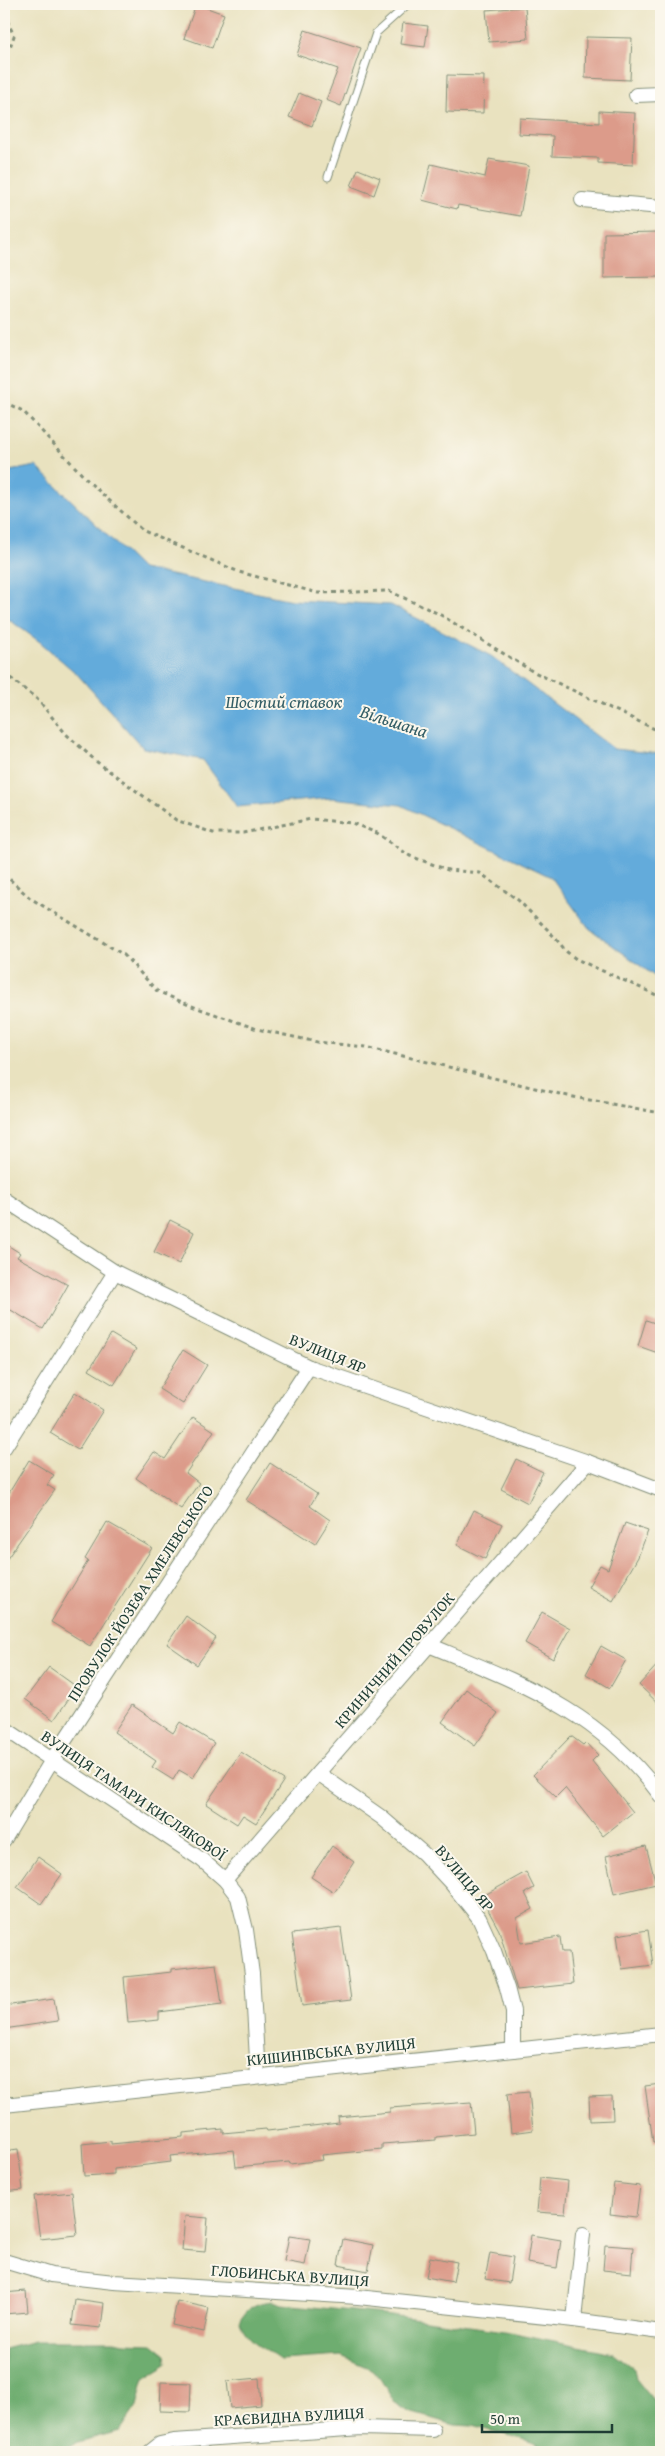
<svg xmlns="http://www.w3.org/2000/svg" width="665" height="2456" viewBox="0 0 665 2456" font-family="'Gentium Book Plus',serif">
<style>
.forest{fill:#6ead6f;stroke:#467552}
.water{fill:#64abdb;stroke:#427488}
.building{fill:#dc9b8a}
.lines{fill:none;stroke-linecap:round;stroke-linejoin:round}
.service-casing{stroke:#84907a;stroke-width:9}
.minor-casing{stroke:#84907a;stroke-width:16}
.path{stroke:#84907a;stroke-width:3;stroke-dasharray:4 4;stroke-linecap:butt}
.service{stroke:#fff;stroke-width:7}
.minor{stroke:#fff;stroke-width:14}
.labels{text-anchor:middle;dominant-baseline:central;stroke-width:4;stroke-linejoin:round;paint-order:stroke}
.street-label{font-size:16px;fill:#1f3d34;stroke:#fbf7ec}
.water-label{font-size:18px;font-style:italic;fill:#345e66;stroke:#fbf7ec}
</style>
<rect width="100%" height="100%" fill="#fbf7ec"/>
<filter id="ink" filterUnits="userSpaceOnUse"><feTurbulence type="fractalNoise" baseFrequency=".02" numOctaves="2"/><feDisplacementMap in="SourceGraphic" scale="10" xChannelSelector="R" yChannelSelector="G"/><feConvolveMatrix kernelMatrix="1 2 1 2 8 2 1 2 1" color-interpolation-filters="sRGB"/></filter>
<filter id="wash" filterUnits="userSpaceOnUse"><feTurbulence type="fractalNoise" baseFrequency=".0096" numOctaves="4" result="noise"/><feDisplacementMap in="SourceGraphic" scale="20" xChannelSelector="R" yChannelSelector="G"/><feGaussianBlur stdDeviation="1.12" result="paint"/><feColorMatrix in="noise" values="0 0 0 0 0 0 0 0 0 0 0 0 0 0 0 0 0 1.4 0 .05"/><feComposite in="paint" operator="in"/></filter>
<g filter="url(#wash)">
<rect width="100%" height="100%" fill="#e9e2bf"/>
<g class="forest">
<path d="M273,2301L282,2304L383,2314L505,2331L613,2353L634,2369L636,2379L658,2406L661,2407V2452H554L523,2439L472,2426L455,2425L409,2412L394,2402L378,2375L371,2369L341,2356L280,2360C266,2350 245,2339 240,2322C248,2305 257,2303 273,2301Z"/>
<polygon points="35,2341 116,2341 124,2343 152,2344 166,2355 167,2364 144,2378 137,2406 120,2431 77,2442 62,2452 4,2452 4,2349"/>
</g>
<polygon class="water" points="36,466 142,569 292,600 391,605 491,656 614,749 661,754 661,981 589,928 551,877 401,805 331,798 237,807 203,760 143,748 77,674 40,642 4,616 4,472"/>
<g id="blocks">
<g class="building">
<polygon points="196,4 224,14 212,48 184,38"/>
<polygon points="525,7 528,39 489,42 486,10"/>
<polygon points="403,23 428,26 425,47 400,44"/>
<polygon points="305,30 361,48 341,106 326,100 338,69 297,55"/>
<polygon points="586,37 632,38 630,80 585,78"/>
<polygon points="447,75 484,76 483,113 446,112"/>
<polygon points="299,93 321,102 312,126 289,117"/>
<polygon points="599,111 635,113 633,165 598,163 598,158 552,156 553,136 519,134 520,118 599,123"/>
<polygon points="489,159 529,166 520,216 458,205 457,209 422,200 431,164 485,177"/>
<polygon points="358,169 380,178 374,195 351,186"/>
<polygon points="661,232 661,277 604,278 604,233"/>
<polygon points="170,1220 194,1232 179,1264 154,1252"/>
<polygon points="4,1243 20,1253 17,1257 68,1285 43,1329 4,1306"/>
<polygon points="646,1320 661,1325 661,1354 638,1346"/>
<polygon points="111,1334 136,1349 114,1385 89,1370"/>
<polygon points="183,1350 207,1365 183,1404 159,1389"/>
<polygon points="75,1392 103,1410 78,1450 50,1433"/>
<polygon points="193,1417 214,1431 186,1473 199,1483 181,1509 136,1478 154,1452 165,1459"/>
<polygon points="516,1459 543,1472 528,1503 501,1489"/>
<polygon points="29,1460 54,1475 47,1485 55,1490 4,1563 4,1501"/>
<polygon points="270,1463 317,1494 310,1506 330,1520 315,1544 246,1500"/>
<polygon points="474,1510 502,1524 485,1559 457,1545"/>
<polygon points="107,1522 152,1548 90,1646 51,1622 88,1561 85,1559"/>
<polygon points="625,1523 648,1531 638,1557 613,1601 588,1587 600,1565 608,1569"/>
<polygon points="542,1612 570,1628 553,1659 525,1643"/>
<polygon points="186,1616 216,1638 197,1665 167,1644"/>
<polygon points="601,1646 626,1660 610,1688 586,1674"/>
<polygon points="661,1661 661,1706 639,1685"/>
<polygon points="49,1667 77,1687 54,1720 25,1699"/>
<polygon points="466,1689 498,1713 475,1746 442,1722"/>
<polygon points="132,1705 173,1733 180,1722 214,1743 193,1778 179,1770 173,1780 152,1767 156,1761 114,1732"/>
<polygon points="571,1736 583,1745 586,1742 598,1755 592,1761 633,1812 603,1836 565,1788 556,1797 533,1775"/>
<polygon points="241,1752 284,1780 256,1823 243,1815 237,1824 206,1804"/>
<polygon points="332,1846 354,1862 334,1892 311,1877"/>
<polygon points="646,1846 656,1884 614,1894 606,1856"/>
<polygon points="38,1857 62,1874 41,1904 17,1887"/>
<polygon points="526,1872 534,1888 525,1893 533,1909 517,1918 521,1943 560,1937 562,1952 569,1952 573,1984 517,1990 499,1930 481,1897"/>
<polygon points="341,1928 351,2000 302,2006 292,1934"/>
<polygon points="648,1930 653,1965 622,1969 617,1935"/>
<polygon points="216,1964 222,2004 159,2012 159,2020 128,2023 124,1977 172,1972 172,1969"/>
<polygon points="54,1999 58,2021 4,2029 4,2006"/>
<polygon points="661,2084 661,2141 653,2142 645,2086"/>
<polygon points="529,2092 533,2130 511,2133 507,2094"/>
<polygon points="612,2096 613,2120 590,2121 589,2097"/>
<polygon points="471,2102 474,2133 436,2137 436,2140 382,2144 382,2149 322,2155 323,2160 290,2164 289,2162 236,2167 234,2150 170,2156 171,2162 114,2169 114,2174 84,2176 82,2144 111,2141 111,2144 183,2137 183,2133 223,2129 223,2133 266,2129 267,2131 339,2123 338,2117 390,2112 390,2108"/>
<polygon points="18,2149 23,2190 4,2192 4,2151"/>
<polygon points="540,2178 568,2181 565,2214 537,2212"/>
<polygon points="614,2183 640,2186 636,2217 610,2214"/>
<polygon points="72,2192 77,2235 40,2239 34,2196"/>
<polygon points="185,2216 208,2218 205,2252 182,2250"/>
<polygon points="531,2235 561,2240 557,2268 527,2263"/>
<polygon points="289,2236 310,2239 305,2265 284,2261"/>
<polygon points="343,2239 373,2245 368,2271 338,2265"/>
<polygon points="605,2245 633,2247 631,2273 603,2270"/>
<polygon points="490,2253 513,2257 509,2283 485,2279"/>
<polygon points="430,2257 457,2262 453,2282 426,2277"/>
<polygon points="26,2291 28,2312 4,2314 4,2293"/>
<polygon points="75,2299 104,2303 101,2328 72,2325"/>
<polygon points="177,2301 209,2308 204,2332 172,2325"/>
<polygon points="259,2378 261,2405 230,2408 227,2381"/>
<polygon points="161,2382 191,2383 190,2412 160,2411"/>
</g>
</g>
</g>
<g filter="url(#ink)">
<use href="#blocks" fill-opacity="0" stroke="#84907a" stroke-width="1"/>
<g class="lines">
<g class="service-casing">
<polyline id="service" points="328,177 376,33 408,4"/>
</g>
<g class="minor-casing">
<g id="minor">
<polyline points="636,95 661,94"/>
<polyline points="582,200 661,207"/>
<polyline points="4,1199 115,1272 309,1367 588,1462 661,1490"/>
<polyline points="4,1448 115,1272"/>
<path d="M429,1645C522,1684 599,1711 661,1796"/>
<polyline points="4,1728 202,1860 225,1880 238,1897 246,1930 252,1974 258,2076"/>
<polyline points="318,1773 381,1817 424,1854 451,1883 479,1918 494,1951 507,1988 513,2011 513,2050"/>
<polyline points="4,1840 52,1760 309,1367"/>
<polyline points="225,1880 588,1462"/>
<polyline points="4,2105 661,2034"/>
<polyline points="4,2261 51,2275 114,2282 358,2297 574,2320 661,2332"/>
<polyline points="574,2320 583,2234"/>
<polyline points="150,2452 160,2444 174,2441 362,2428 433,2430"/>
</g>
</g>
<g class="path">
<polyline points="4,13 14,36 10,47 4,53"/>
<polyline points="4,402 23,411 89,482 143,531 239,572 318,593 389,591 439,614 532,671 661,732"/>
<polyline points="4,673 37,699 66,734 97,762 176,820 213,833 243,833 311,819 352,823 377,833 410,856 448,870 480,873 518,900 550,932 567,952 576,959 661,997"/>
<polyline points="4,874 30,898 124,955 157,991 189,1005 257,1029 317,1042 366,1047 568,1096 661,1113"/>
</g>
<use href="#service" class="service"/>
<use href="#minor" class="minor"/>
</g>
</g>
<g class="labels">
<g class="street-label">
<text transform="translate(328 1353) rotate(22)">ВУЛИЦЯ ЯР</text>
<text transform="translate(140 1593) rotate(-57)">ПРОВУЛОК ЙОЗЕФА ХМЕЛЕВСЬКОГО</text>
<text transform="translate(394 1660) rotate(-49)">КРИНИЧНИЙ ПРОВУЛОК</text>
<text transform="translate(134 1795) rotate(34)">ВУЛИЦЯ ТАМАРИ КИСЛЯКОВОЇ</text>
<text transform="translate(465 1878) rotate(50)">ВУЛИЦЯ ЯР</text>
<text transform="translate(331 2051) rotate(-6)">КИШИНІВСЬКА ВУЛИЦЯ</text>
<text transform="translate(290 2275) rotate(4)">ГЛОБИНСЬКА ВУЛИЦЯ</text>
<text transform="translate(289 2416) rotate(-3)">КРАЄВИДНА ВУЛИЦЯ</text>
</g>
<g class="water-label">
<text x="284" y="701">Шостий ставок</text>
<text transform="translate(394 721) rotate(18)">Вільшана</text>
</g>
</g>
<rect width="665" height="2456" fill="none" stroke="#fbf7ec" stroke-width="20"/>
<path d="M482 2424v8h130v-8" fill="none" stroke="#1f3d34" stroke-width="2.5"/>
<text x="490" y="2424" font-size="15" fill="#1f3d34" stroke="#fbf7ec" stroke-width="4" paint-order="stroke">50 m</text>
</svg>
